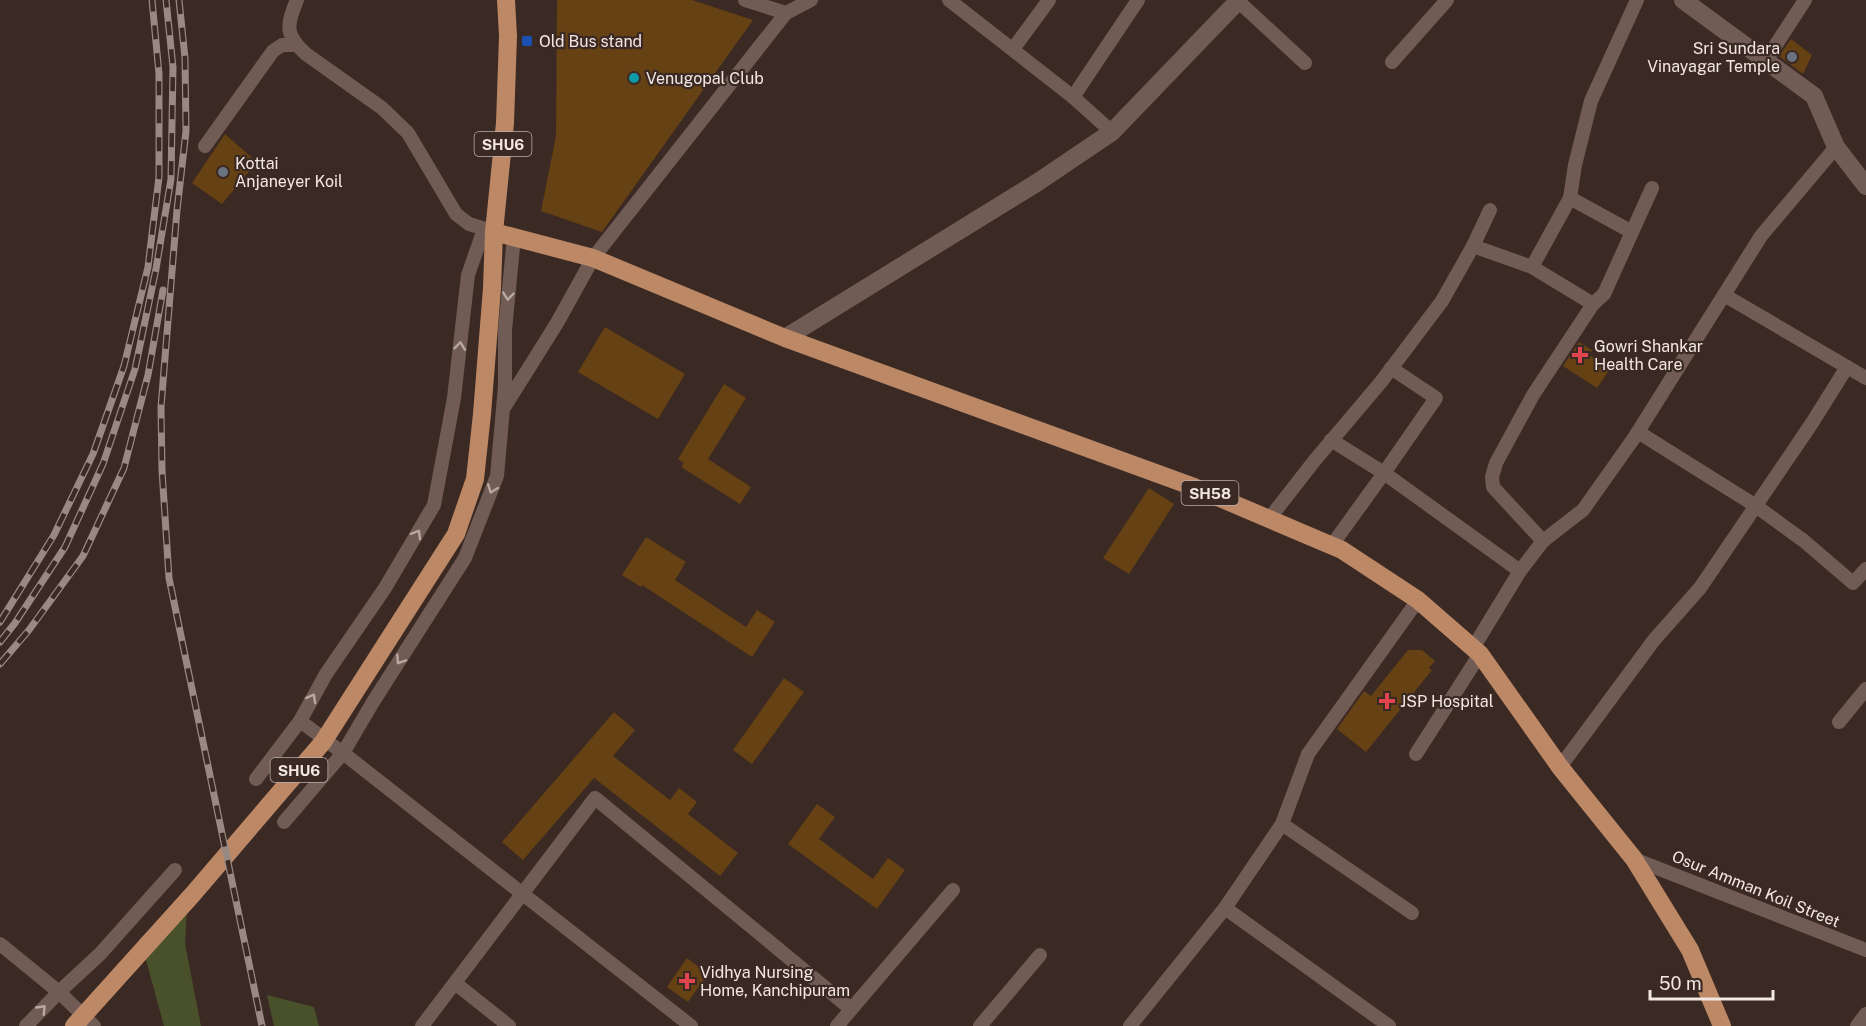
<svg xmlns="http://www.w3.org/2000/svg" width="1866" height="1026" viewBox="0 0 1866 1026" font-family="'Public Sans',sans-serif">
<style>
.green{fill:#49512a}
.building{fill:#654113}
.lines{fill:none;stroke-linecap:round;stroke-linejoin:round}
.street{stroke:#705c55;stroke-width:14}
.secondary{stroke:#705c55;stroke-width:18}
.primary{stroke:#bd8865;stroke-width:18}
.rail-casing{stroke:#988984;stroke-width:7}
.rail{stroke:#3b2923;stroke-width:4.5;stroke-dasharray:14;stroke-linecap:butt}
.oneway{stroke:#b8a8a3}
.transit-dot{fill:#1a4fb4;stroke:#3b2923;stroke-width:2}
.worship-dot{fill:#6b7280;stroke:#3b2923;stroke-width:2}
.culture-dot{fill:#0f9aa8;stroke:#3b2923;stroke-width:2}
.health-dot{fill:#e0444e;stroke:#3b2923;stroke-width:2}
.labels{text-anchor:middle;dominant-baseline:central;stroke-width:4.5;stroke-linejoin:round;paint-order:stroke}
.shield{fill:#3b2923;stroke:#bcaea9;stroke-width:1.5}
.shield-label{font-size:15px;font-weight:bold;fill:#f3e7e3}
.poi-label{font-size:16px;fill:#f3e7e3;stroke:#3b2923;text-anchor:start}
.street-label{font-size:16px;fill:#f3e7e3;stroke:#3b2923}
</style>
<rect width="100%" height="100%" fill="#3b2923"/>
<g class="green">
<polygon points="187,906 185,944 201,1026 164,1026 140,938"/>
<polygon points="267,995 314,1007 319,1026 274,1026"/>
</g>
<g class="building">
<polygon points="557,0 692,0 753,20 602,232 541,211 556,136"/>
<polygon points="1791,39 1812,55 1803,74 1779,56"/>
<polygon points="225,134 257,162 222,204 192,183"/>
<polygon points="605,327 685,374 658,419 578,372"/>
<polygon points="1579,342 1592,350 1589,355 1610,369 1597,388 1563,366"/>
<polygon points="724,384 746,398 708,459 751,487 740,504 681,467 684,463 678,459"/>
<polygon points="1149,488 1174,504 1129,574 1103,558"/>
<polygon points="646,537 686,562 675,580 746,627 757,610 775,622 752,657 642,585 641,587 622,575"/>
<polygon points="1408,650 1422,650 1435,661 1429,668 1432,670 1366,752 1337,729 1364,691 1371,696"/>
<polygon points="784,678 804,692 752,764 733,750"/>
<polygon points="614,712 635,730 613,756 670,800 679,788 697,802 688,814 738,853 720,876 594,778 523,860 502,842"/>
<polygon points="817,804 835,817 819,839 873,879 888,858 905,870 877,909 788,844"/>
<polygon points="687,958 708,974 688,1002 667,987"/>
</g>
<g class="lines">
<g class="street">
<path d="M297,0C286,26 285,35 306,54L382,108L408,133L456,214L469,224L492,231"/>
<polyline points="745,0 786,13 811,0"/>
<polyline points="949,0 1073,97 1112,132"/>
<polyline points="1238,1 1305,63"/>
<polyline points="1013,49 1049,0"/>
<polyline points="1766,60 1805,0"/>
<polyline points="1392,62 1447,0"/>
<polyline points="1073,97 1138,0"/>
<polyline points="205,146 273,51 282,45 296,45"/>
<polyline points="1570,198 1632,232"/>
<polyline points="484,229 468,275 454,398 434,505 385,588 326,674 300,721 343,753 691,1026"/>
<polyline points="1473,246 1532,267 1593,304"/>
<polyline points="1532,267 1570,198 1575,165 1591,101 1637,0"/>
<polyline points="1724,295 1866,378"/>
<polyline points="505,406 557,323 593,258 786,13"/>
<polyline points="1638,432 1756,506 1804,541 1853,583 1866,569"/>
<polyline points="1331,440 1384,473 1520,571"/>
<polyline points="1269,519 1315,460 1381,382 1442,301 1473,246 1490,210"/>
<polyline points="1543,541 1493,487 1492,477 1496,463 1533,395 1593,304 1604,294 1652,188"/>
<polyline points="1332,545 1384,473 1436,398 1391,368"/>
<polyline points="1473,648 1520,571 1543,541 1583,510 1634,438 1761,236 1836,147"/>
<polyline points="1839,722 1866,689"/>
<polyline points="1416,754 1480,654"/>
<polyline points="1560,767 1654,640 1700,588 1812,423 1847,367"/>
<polyline points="256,779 300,721"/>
<polyline points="284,822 343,753 373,702 465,558 497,476 505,386 505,330 514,237"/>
<polyline points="1282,824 1412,913"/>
<polyline points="1634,859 1866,950"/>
<polyline points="1225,908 1389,1026"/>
<polyline points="0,944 59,992 94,1026"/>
<polyline points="455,983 509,1026"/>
<polyline points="26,1026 59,992 100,954 175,870"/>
<polyline points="422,1026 595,798 851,1009"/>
<polyline points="837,1026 953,890"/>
<polyline points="980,1026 1040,955"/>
<polyline points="1130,1026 1225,908 1282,824 1308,754 1418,600"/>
<polyline points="1857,1026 1866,1014"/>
</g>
<g class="secondary">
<polyline points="1683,0 1814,96 1836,147 1866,186"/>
<polyline points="785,338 1038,182 1112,132 1239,0"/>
</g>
<g class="primary">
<polyline points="494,232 593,258 785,338 1194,487 1342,550 1418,600 1480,654 1560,767 1634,859 1690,950 1722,1026"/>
<polyline points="74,1026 193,894 323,742 456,534 475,479 482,414 492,288 494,232 505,123 508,36 506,0"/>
</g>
<g class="rail-casing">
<g id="rail">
<polyline points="179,0 185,58 186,131 177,210 161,407 162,470 169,578 262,1026"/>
<polyline points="0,622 54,535 93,454 124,366 148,267 159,177 159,74 152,0"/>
<polyline points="0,642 15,623 65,547 103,464 135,369 156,269 171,179 173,67 166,0"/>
<polyline points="0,664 29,630 83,556 124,468 148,375 163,290"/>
</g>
</g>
<use href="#rail" class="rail"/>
</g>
<defs><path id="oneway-chevron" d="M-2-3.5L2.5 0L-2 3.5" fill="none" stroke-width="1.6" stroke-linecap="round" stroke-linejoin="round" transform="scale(1.5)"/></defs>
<g class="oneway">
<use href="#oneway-chevron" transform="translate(508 296) rotate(96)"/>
<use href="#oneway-chevron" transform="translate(460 346) rotate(-83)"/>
<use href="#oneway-chevron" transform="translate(492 489) rotate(111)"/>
<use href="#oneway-chevron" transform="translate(417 534) rotate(-60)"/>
<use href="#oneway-chevron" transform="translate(400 660) rotate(123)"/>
<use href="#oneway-chevron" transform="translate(312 698) rotate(-61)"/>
<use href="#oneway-chevron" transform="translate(42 1009) rotate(-46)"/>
</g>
<rect class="transit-dot" x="521" y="35" width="12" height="12" rx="3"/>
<g class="worship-dot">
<circle cx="1792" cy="57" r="6"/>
<circle cx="223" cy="172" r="6"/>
</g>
<circle class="culture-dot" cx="634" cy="78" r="6"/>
<g class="health-dot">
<path d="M1577 346h6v6h6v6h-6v6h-6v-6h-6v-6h6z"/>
<path d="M1384 692h6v6h6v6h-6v6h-6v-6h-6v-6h6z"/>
<path d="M684 972h6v6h6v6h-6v6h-6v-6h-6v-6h6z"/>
</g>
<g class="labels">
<g class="shield">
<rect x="474.5" y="132" width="57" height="24" rx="4.5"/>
<rect x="1181.5" y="481" width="57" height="24" rx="4.5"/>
<rect x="270.5" y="758" width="57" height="24" rx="4.5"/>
</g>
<g class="shield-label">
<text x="503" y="144">SHU6</text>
<text x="1210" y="493">SH58</text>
<text x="299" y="770">SHU6</text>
</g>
<g class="poi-label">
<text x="539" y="41">Old Bus stand</text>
<text x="1780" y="48" text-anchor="end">Sri Sundara<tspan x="1780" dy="18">Vinayagar Temple</tspan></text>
<text x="646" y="78">Venugopal Club</text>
<text x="235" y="163">Kottai<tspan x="235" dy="18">Anjaneyer Koil</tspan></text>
<text x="1594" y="346">Gowri Shankar<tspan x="1594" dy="18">Health Care</tspan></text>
<text x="1400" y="701">JSP Hospital</text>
<text x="700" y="972">Vidhya Nursing<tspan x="700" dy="18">Home, Kanchipuram</tspan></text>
</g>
<g class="street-label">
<text transform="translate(1756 889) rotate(22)">Osur Amman Koil Street</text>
</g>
</g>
<path d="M1650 990v9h123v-9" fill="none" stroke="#f3e7e3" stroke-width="3"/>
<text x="1659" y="990" font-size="18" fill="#f3e7e3" stroke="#3b2923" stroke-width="4.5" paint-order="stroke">50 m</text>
</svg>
